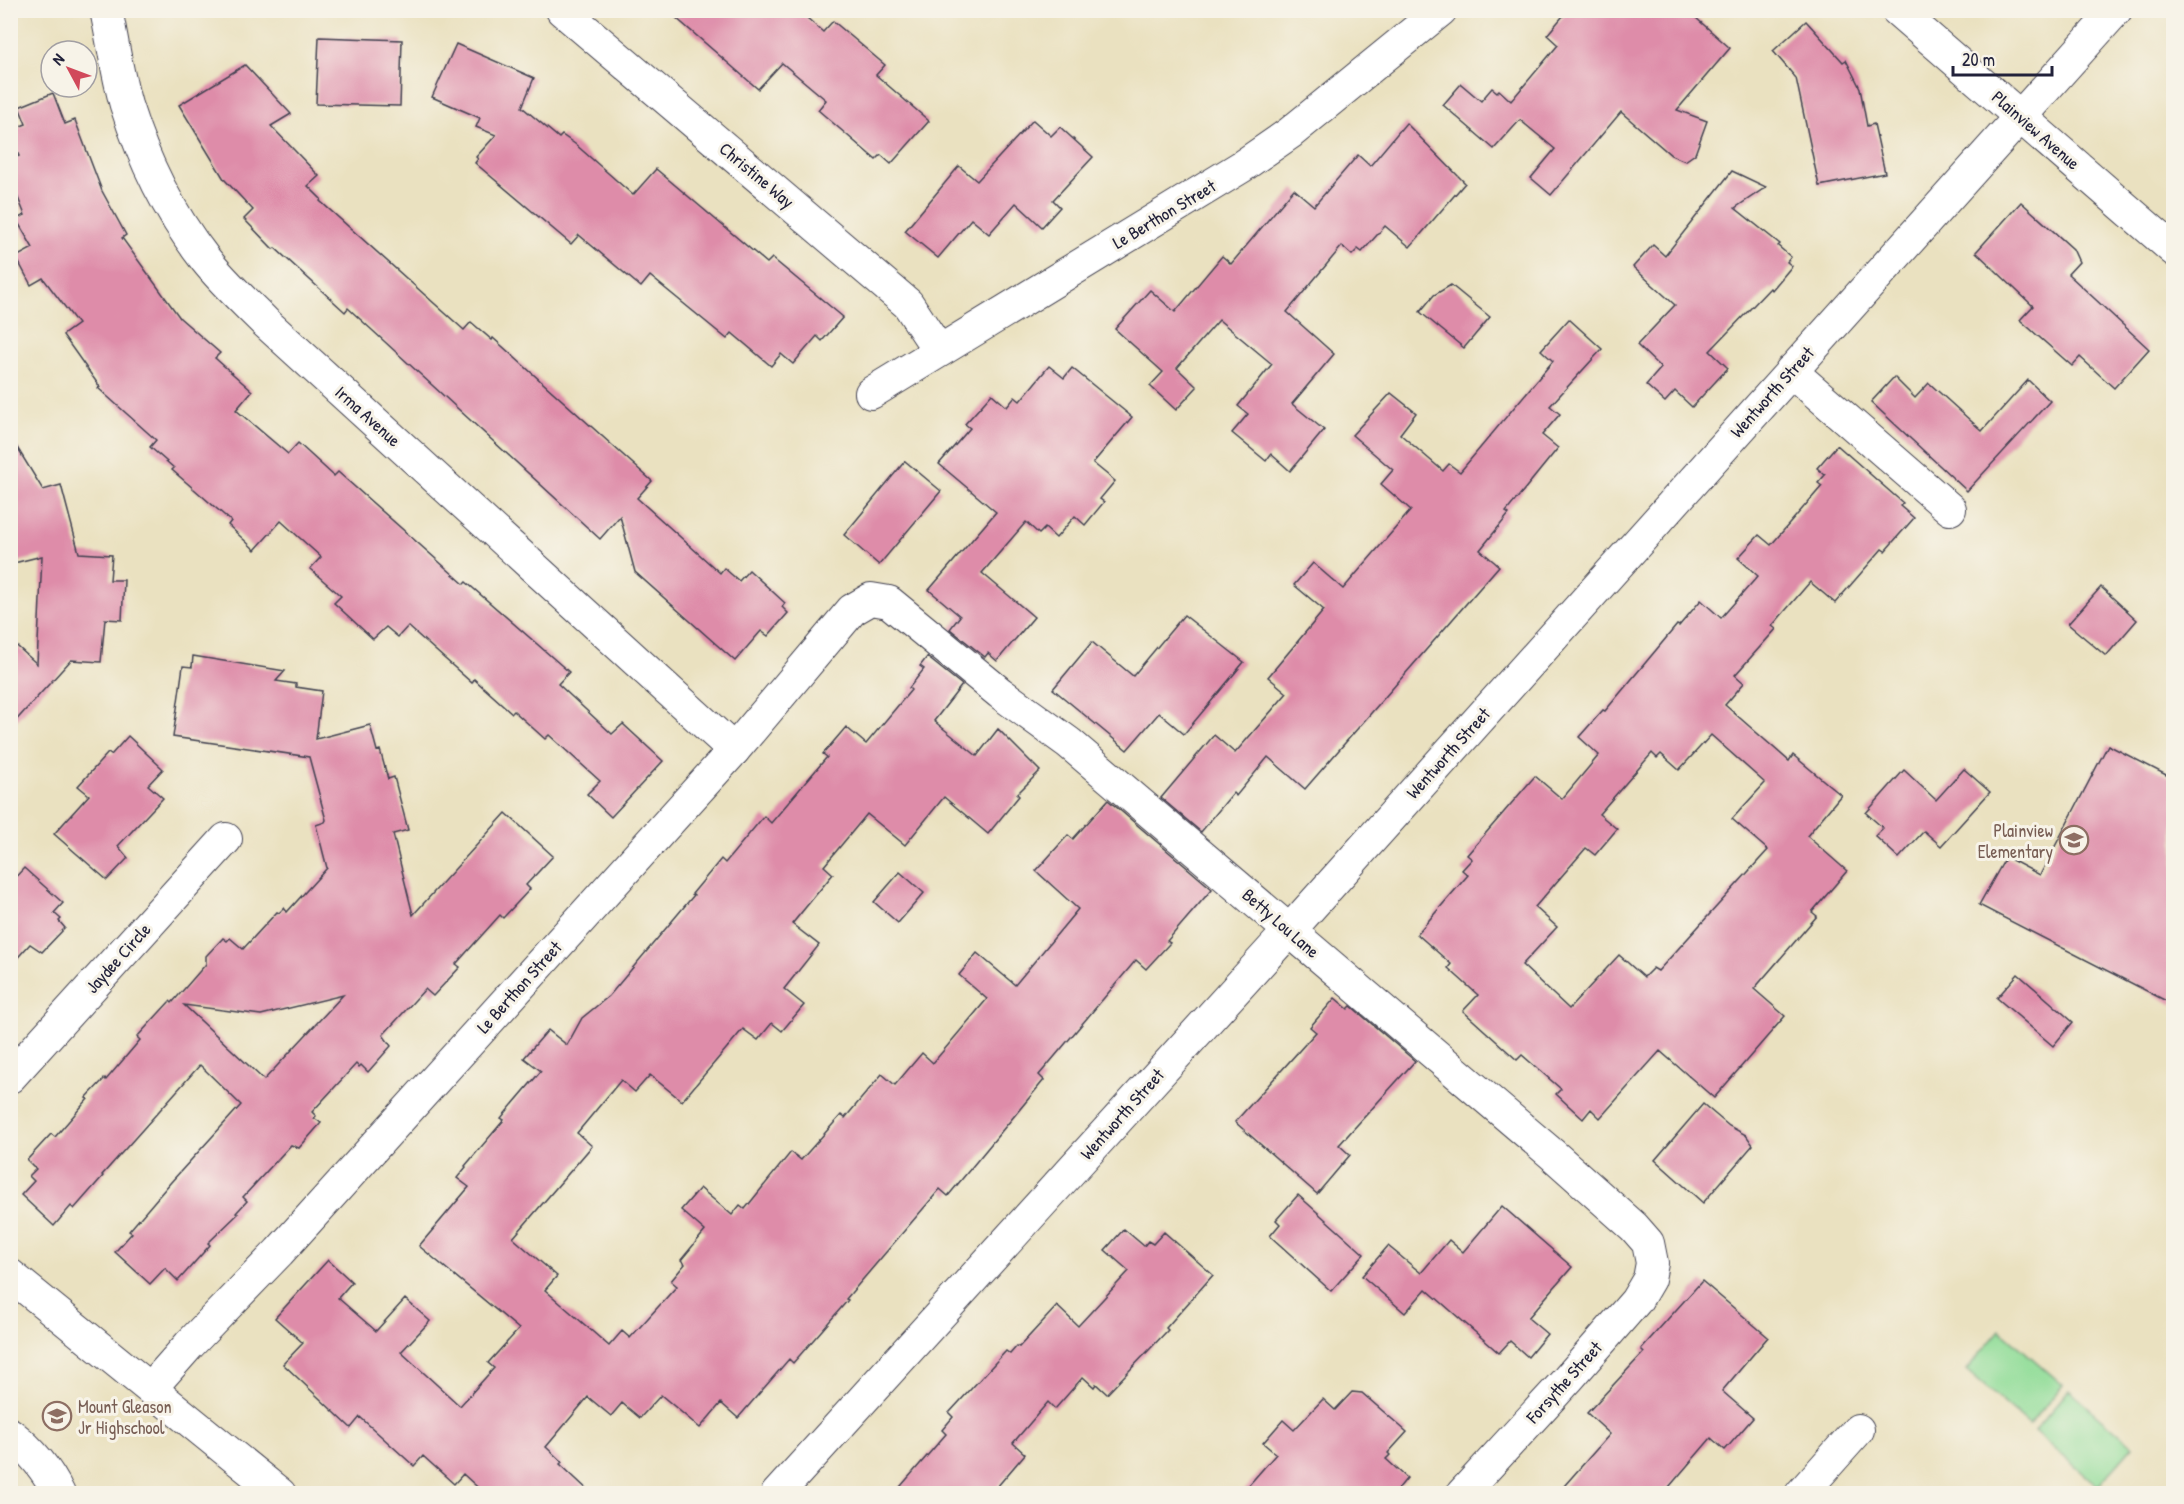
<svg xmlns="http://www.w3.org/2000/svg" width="2184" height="1504" viewBox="0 0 2184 1504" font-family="'Patrick Hand',sans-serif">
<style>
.green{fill:#92dd99;stroke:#5a806a;stroke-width:1.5}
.building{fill:#de8ca9;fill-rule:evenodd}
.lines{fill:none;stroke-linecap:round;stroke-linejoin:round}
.minor-casing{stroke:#403f4f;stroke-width:34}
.minor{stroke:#fff;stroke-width:32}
.labels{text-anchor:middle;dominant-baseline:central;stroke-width:6;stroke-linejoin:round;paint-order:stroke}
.street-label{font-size:18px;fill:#22223b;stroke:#f7f3e8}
.education-label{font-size:18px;fill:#785e54;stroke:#f7f3e8;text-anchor:end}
</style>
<rect width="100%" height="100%" fill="#f7f3e8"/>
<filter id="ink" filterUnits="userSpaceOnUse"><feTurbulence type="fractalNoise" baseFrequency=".0167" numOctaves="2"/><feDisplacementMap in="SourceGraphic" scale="12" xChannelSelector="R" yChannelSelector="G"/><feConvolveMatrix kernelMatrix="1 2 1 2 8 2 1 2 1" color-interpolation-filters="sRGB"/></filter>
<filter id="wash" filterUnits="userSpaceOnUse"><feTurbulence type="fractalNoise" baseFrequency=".008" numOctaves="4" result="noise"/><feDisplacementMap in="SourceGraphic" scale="24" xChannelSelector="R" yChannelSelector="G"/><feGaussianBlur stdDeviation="1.35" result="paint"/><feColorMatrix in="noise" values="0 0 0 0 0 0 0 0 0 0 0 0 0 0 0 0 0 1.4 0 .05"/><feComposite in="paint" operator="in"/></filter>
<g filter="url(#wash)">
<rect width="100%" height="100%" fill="#eae1c0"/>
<g class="green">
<polygon points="2000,1330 2063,1385 2029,1425 1966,1370"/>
<polygon points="2069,1390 2133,1446 2098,1486 2034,1431"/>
</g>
<g id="blocks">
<g class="building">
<polygon points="667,10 798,10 823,32 833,21 885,65 876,75 929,121 891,164 881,155 876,160 818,110 826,100 782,63 758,89"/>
<polygon points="1568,10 1687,10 1730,48 1677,110 1707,121 1695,154 1685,161 1671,155 1621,112 1551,195 1531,178 1555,149 1520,120 1494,149 1443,105 1461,84 1481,101 1492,88 1497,92 1499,90 1511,101 1558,45 1547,35"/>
<polygon points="1806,21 1843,62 1846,60 1860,88 1867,126 1874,124 1885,173 1819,186 1796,78 1773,51"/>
<polygon points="319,37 402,40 400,106 316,104"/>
<polygon points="456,44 534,78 522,107 559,138 562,135 575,144 633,195 656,169 767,263 772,258 843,317 822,341 817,336 793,364 781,354 771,366 732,333 727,339 650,276 641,287 579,235 571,244 475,163 478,159 476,157 496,135 476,127 480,118 432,97"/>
<polygon points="245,65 291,114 271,126 319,176 308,186 321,199 320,201 464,330 471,322 492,340 493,338 652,481 637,498 720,573 724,568 739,581 749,570 785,603 782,607 788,613 768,636 761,631 735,661 635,572 620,516 600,539 348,308 345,312 275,248 273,249 244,219 253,210 224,179 179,105"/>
<polygon points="53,93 65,124 75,120 102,191 126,235 122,238 180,318 220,353 215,358 252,391 236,410 288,454 298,443 334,476 338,472 464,584 466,582 569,672 558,684 612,734 623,724 663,761 611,817 587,794 600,781 549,735 545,739 514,711 512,713 474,679 472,683 408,626 398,637 386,627 373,639 334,603 341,596 310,569 321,557 281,521 255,550 228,525 231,521 172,470 174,468 150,447 156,440 98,388 100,387 63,335 78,324 43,278 31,285 16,257 33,248 16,219 25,215 10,178 10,159 19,156 10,135 10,130 26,124 19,107"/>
<polygon points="1033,120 1051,136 1060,127 1093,157 1053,200 1060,207 1042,227 1016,203 989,234 971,219 938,258 905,231 959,166 977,181"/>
<polygon points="1406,123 1465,183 1410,247 1385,226 1362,252 1358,249 1352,255 1342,246 1287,312 1334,354 1292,404 1324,430 1290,471 1271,454 1266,461 1232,433 1248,414 1238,406 1272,364 1219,320 1177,368 1197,387 1176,410 1150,386 1163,372 1115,329 1150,290 1175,312 1222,256 1231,264 1294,189 1314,206 1358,155 1370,166"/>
<polygon points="1732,171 1766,187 1735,208 1780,244 1778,246 1791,257 1787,262 1792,266 1772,290 1770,288 1710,351 1728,368 1692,407 1675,391 1665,402 1646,385 1661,368 1637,345 1675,305 1633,267 1653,245 1665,256"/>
<polygon points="2021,202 2073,249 2079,262 2068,274 2149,349 2114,388 2080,357 2072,366 2020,320 2033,306 1976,252"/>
<polygon points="1451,285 1490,317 1464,348 1420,312 1434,295"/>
<polygon points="1569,319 1602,349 1550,406 1560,414 1542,435 1558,448 1506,512 1509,514 1480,550 1499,566 1305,789 1268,757 1236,796 1233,793 1201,832 1161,798 1214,735 1235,753 1287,693 1268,677 1324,610 1294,585 1313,563 1343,589 1411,510 1381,484 1393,470 1352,435 1391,393 1416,413 1400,434 1443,471 1449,464 1460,472 1553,361 1541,350"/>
<polygon points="1049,366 1064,378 1072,368 1132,417 1093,463 1115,481 1100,499 1104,502 1085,525 1075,516 1056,538 1045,528 1039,534 1026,522 982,573 1034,617 997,661 988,653 985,657 950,629 960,616 929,590 996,512 939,464 970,428 965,424 992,394 1007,407 1015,397 1020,401"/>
<polygon points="1894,377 1915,398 1929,383 1982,431 2028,380 2050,401 1967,491 1871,402"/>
<polygon points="10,436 43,490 61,485 79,553 112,555 110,580 124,580 122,620 105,619 101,662 71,660 10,727 10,640 37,664 42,556 10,564"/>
<path d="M1837,445L1903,503L1900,506L1914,518L1885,551L1882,549L1835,603L1810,582L1772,626L1776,629L1735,675L1744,683L1725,705L1789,761L1793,755L1841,795L1807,836L1847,871L1812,912L1817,916L1754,989L1785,1016L1714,1098L1660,1051L1600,1118L1591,1109L1583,1119L1556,1094L1561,1089L1522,1055L1517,1060L1463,1011L1478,995L1448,968L1451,964L1417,934L1468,875L1462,870L1472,859L1467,855L1535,776L1562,799L1599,755L1579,737L1603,710L1605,711L1677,625L1679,626L1701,600L1721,618L1758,576L1738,558L1759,535L1771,545L1822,486L1818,483L1825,475L1817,468ZM1711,735L1765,783L1732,819L1768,850L1658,971L1653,968L1644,977L1619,955L1569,1009L1522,965L1557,927L1535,907L1586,848L1595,855L1617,829L1599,814L1652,753L1657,758L1661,754L1679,770Z"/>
<polygon points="905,461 941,491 879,565 844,535"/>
<polygon points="2101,587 2137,620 2106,656 2068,624"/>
<polygon points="1184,615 1244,662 1184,734 1159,713 1127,750 1053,689 1092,642 1133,676"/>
<path d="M193,656L285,671L276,681L296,684V687L322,691L316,739L370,725L377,751L380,750L388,779L394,777L408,830L393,834L413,915L506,813L553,856L526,885L530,889L503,918L500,915L456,964L460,967L433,996L425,989L383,1035L391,1046L368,1072L361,1065L359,1067L356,1064L312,1112L316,1116L314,1118L321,1123L299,1148L291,1145L243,1197L247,1201L236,1213L238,1214L208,1243L210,1245L178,1281L165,1268L150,1284L115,1252L132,1233L129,1231L171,1182L241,1105L200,1065L102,1175L103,1176L74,1209L71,1206L54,1226L21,1195L34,1181L29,1176L36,1169L27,1160L51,1134L55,1137L88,1099L86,1098L105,1078L106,1080L140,1040L137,1037L170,1001L172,1003L206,964V956L223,938L227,941L230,938L243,949L277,912L279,913L284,908L287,912L327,868L316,825L325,822L326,820L309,757L173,737L183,666L192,667ZM343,995L264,1080L184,1005L261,1015Z"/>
<polygon points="927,657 962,685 934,721 977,756 998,729 1040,771 1017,794 1019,796 988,834 944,797 905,845 867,814 824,866 833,874 792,924 819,945 784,989 804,1005 782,1031 772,1023 758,1040 743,1029 682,1101 650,1075 635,1092 621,1080 577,1133 592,1146 513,1238 557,1276 545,1290 609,1346 622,1331 630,1338 677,1286 671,1281 685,1264 681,1260 705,1231 681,1210 700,1188 732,1215 740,1205 745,1209 791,1152 801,1160 841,1115 845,1118 882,1074 895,1085 922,1053 933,1063 987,999 959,975 977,953 1015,985 1078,909 1036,871 1068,835 1073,839 1108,800 1212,889 1167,941 1170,943 1146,969 1136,960 1039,1075 1044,1080 948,1196 940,1189 846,1299 848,1300 822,1330 793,1363 789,1359 738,1418 721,1403 700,1428 661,1395 640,1418 622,1403 611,1416 588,1397 546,1447 562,1462 560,1464 592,1494 485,1494 463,1474 454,1484 423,1456 414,1466 360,1417 351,1428 283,1364 303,1343 275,1318 328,1260 352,1282 338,1298 376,1331 405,1299 430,1321 401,1352 460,1406 494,1368 488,1363 519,1329 419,1246 469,1187 457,1178 466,1167 465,1166 504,1120 501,1118 541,1071 524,1058 548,1030 567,1045 582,1018 609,996 694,895 692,894 721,859 725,863 764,816 771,823 827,757 823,754 846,727 866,744 911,690 909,688 924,669 920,666"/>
<polygon points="128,736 163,769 148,785 163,798 118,846 128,858 107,880 54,834 89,795 78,786 108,753 111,755"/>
<polygon points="2108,745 2174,779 2174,1005 1979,905 2006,857 2040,875"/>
<polygon points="1964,769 1990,792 1941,846 1924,831 1899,858 1875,836 1883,828 1866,813 1904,770 1936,800"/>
<polygon points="24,868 63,903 54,913 61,919 59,921 65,928 42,952 30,944 10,966 10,883"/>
<polygon points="900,872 924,893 898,923 874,902"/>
<polygon points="2018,974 2073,1022 2053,1046 1997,998"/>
<polygon points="1335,998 1348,1009 1351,1006 1415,1061 1339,1145 1350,1155 1317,1194 1235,1122 1316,1032 1310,1027"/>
<polygon points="1703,1104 1729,1126 1746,1135 1753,1145 1703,1203 1655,1160"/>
<polygon points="1298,1195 1364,1254 1331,1291 1270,1236 1280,1224 1276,1220"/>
<polygon points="1502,1206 1572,1267 1528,1318 1547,1334 1528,1357 1510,1341 1499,1353 1426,1289 1405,1313 1362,1276 1388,1246 1421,1273 1449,1240 1463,1252"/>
<polygon points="1124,1229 1144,1246 1148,1241 1153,1244 1164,1232 1213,1275 1166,1328 1168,1330 1107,1394 1096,1384 1094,1387 1083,1377 1055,1409 1048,1402 1013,1443 1025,1454 991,1494 894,1494 946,1434 942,1430 953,1417 949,1413 1006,1351 1010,1354 1017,1346 1019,1347 1057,1306 1078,1326 1129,1271 1105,1250"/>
<polygon points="1702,1281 1768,1337 1722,1391 1753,1418 1725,1450 1711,1438 1663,1494 1557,1494 1610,1434 1587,1413 1644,1352 1641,1349"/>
<polygon points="1352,1392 1362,1393 1407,1432 1388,1453 1390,1455 1386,1459 1407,1478 1394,1494 1241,1494 1276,1454 1263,1443 1283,1420 1294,1430 1323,1399 1335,1410"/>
</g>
</g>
</g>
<g filter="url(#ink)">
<use href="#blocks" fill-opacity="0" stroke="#403f4f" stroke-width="1.5"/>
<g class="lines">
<g class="minor-casing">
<g id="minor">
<path d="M106,10C113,42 117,74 126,105C143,159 170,214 205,259C223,282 245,302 265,322L734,750"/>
<polyline points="562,10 908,304 939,351"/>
<polyline points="1897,10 2174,250"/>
<polyline points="1791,371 1950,509"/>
<polyline points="871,393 1241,167 1290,133 1441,10"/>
<polyline points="10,1077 226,839"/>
<polyline points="10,1275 280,1494"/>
<polyline points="151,1388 189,1345 279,1252 734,750 852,610 871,599 889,602 1000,693 1069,743 1552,1154 1634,1227 1648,1243 1652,1263 1649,1279 1636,1301 1568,1379 1462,1494"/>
<path d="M10,1434C32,1451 47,1469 59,1494"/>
<polyline points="777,1494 1298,921 2116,10"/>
<polyline points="1801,1494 1858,1430"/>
</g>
</g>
<use href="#minor" class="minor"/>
</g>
</g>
<defs>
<g id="school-ring" transform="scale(1.5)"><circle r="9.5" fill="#f7f3e8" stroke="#8d6e63" stroke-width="1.5"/><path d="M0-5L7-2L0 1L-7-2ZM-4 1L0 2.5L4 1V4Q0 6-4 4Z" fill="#8d6e63"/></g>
</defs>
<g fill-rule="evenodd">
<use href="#school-ring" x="2074" y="840"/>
<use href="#school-ring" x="57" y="1416"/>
</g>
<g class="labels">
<g class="street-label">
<text transform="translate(2036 130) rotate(41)">Plainview Avenue</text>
<text transform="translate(757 175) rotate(40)">Christine Way</text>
<text transform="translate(1164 214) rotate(-31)">Le Berthon Street</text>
<text transform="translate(1772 392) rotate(-48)">Wentworth Street</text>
<text transform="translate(368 416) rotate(42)">Irma Avenue</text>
<text transform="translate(1448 753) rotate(-48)">Wentworth Street</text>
<text transform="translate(1281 923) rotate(41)">Betty Lou Lane</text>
<text transform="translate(118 958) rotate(-48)">Jaydee Circle</text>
<text transform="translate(519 987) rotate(-48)">Le Berthon Street</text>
<text transform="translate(1122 1114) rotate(-48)">Wentworth Street</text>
<text transform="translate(1564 1382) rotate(-48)">Forsythe Street</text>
</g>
<g class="education-label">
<text x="2053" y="830">Plainview<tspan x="2053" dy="21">Elementary</tspan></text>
<text x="78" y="1406" text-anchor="start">Mount Gleason<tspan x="78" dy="21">Jr Highschool</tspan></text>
</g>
</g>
<rect width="2184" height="1504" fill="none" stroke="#f7f3e8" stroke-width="36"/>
<g transform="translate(69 69) rotate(311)"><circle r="28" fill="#f7f3e8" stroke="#a29fa3" stroke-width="1.5"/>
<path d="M0-4.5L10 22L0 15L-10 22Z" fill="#d1495b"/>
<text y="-9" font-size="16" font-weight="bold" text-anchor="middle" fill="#22223b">N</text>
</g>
<path d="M1953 66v9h99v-9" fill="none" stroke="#22223b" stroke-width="3"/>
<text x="1962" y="66" font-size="18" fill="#22223b" stroke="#f7f3e8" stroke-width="4.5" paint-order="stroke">20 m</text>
</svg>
